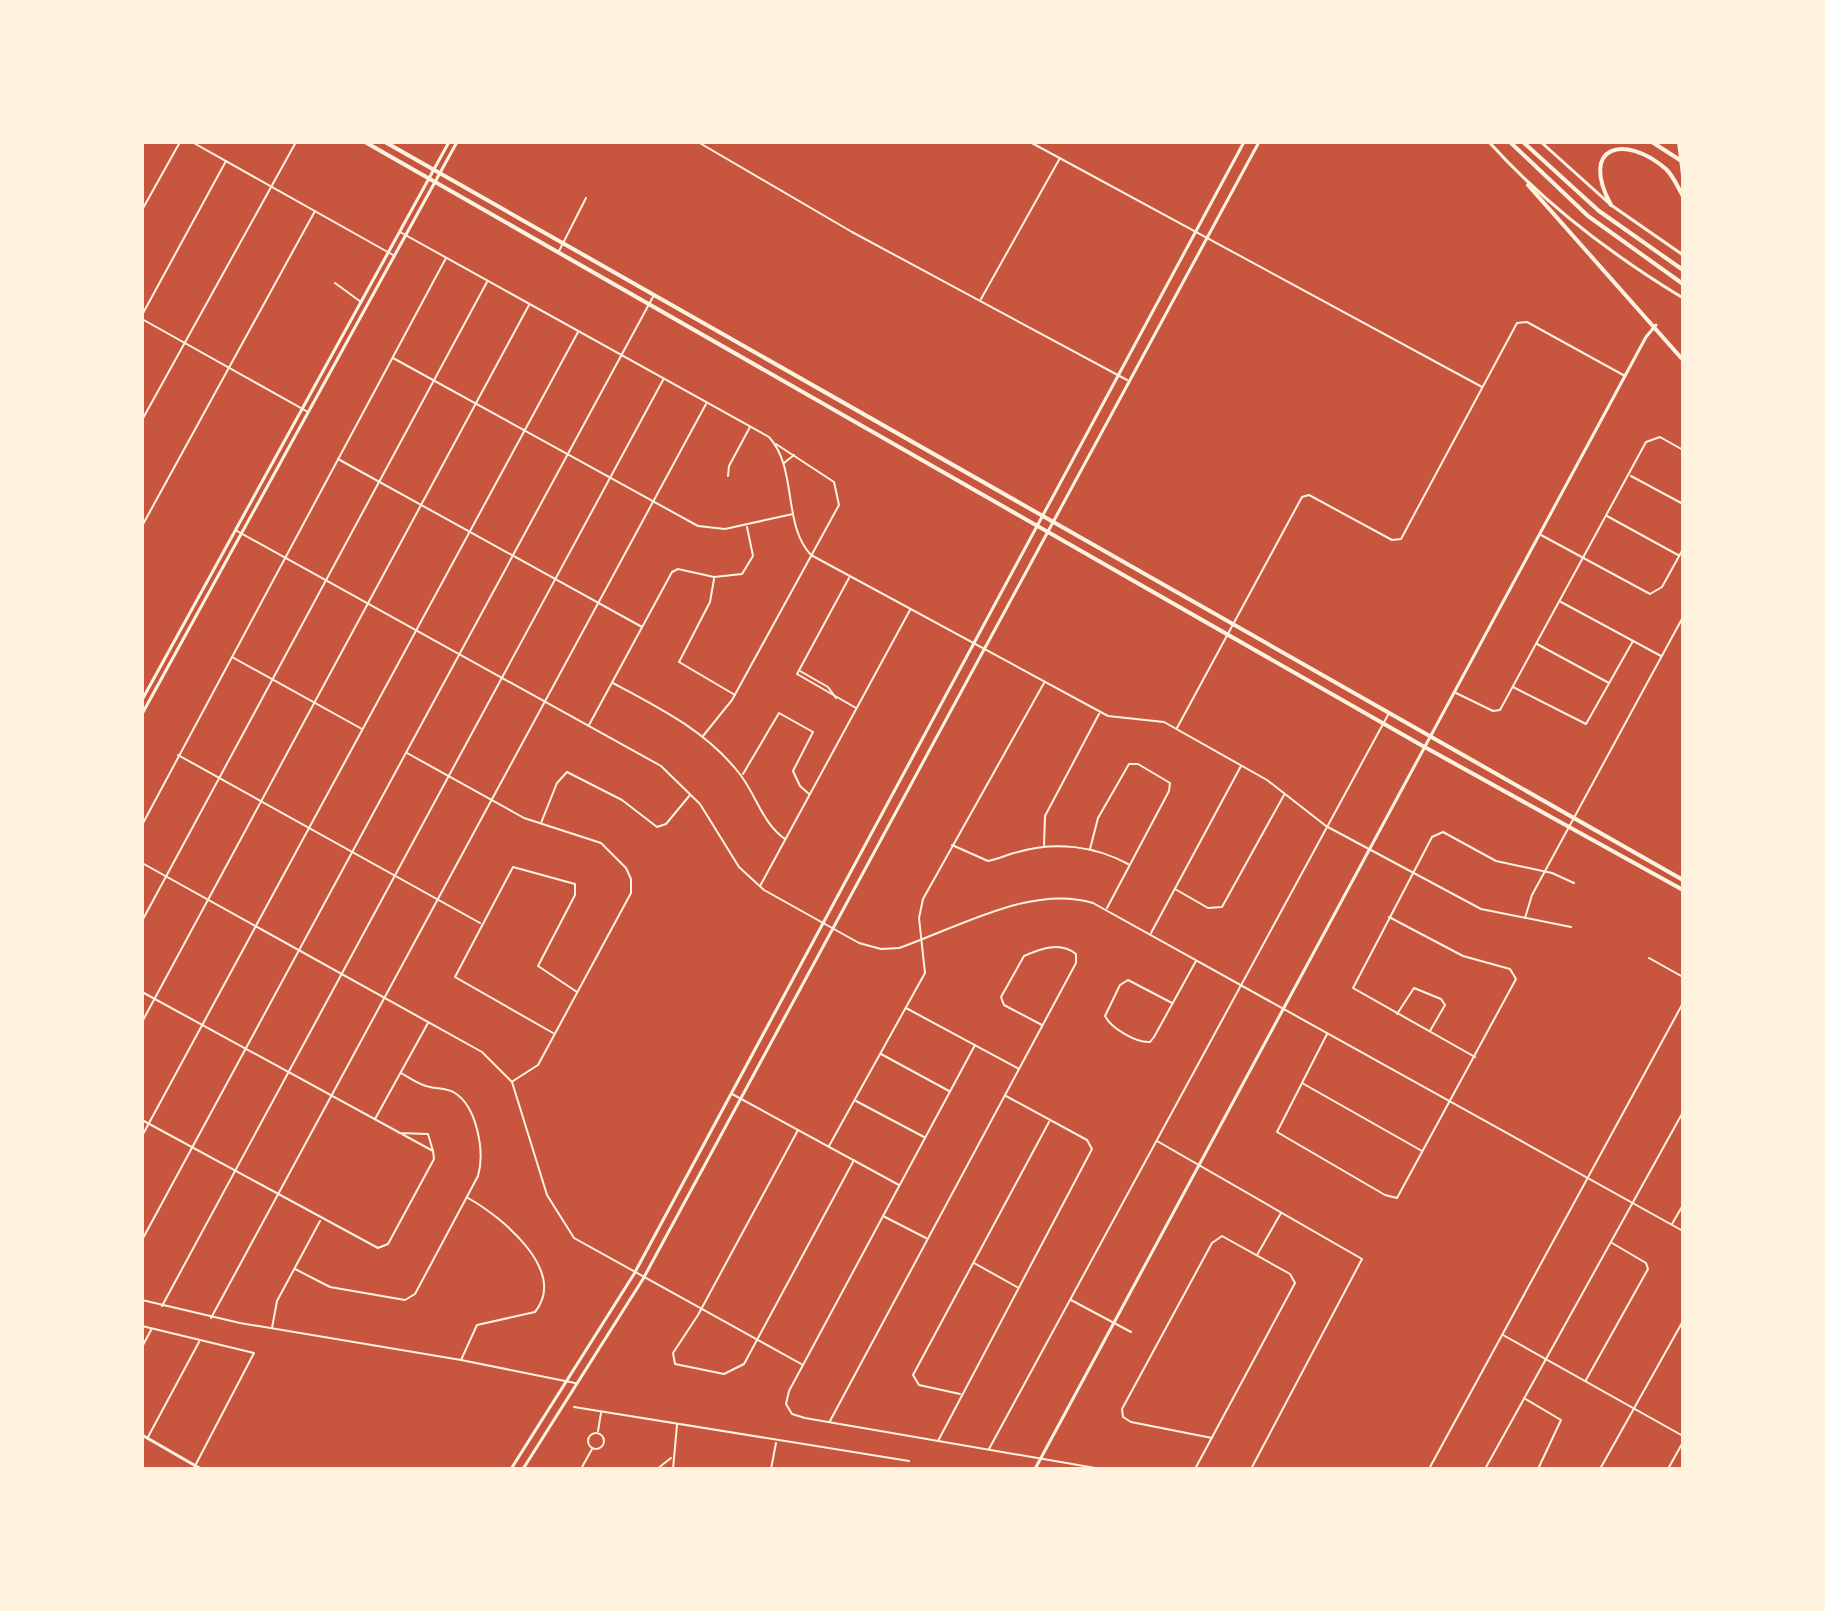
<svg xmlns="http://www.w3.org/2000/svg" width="1825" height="1611" viewBox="0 0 1825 1611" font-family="Poppins,sans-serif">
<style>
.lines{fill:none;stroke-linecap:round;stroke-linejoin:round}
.minor{stroke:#fff3e0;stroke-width:2}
.tertiary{stroke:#fff3e0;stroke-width:3}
.secondary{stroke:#fff3e0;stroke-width:3}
.primary{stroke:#fff3e0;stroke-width:4}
.motorway{stroke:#fff3e0;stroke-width:4}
</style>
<rect width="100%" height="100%" fill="#c8553d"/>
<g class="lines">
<g class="minor">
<polyline points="192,142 393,255"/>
<polyline points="698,142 852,232 1127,380"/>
<polyline points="1030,142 1482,387"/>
<polyline points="142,210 180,142"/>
<path d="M400,232L769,437C798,469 782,524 811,555L1108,716L1164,722L1267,780L1326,826L1481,909L1571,927"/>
<polyline points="559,251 586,198"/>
<polyline points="335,283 361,302"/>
<polyline points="981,299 1060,158"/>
<polyline points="142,315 226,161"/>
<polyline points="142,319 308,412"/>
<polyline points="393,358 698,526 725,529 793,514"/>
<polyline points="142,420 296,142"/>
<polyline points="338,459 642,627"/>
<polyline points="784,463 794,455"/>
<polyline points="728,476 729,466 750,427"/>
<polyline points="1631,476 1683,504"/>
<polyline points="1607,516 1678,555"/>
<polyline points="142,526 315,211"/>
<path d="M237,531L661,766L700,804L739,867L764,890L859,943L881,949L899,948C957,928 1032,884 1093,903L1683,1231"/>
<polyline points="1541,535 1650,594 1662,587 1683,549"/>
<polyline points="849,578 797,674 856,708"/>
<polyline points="714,579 710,602 679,662 735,695"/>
<polyline points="1561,602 1661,656"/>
<polyline points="1537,644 1609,683"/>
<polyline points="232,657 362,729"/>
<polyline points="800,671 828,687 836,698"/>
<path d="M613,683C660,708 706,731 739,773C756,794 762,823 785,839"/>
<polyline points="1513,687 1586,724 1633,641"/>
<polyline points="1456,693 1493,711 1500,710 1646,442 1660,437 1683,450"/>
<polyline points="589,725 672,572 678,569 714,577 742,574 753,556 747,527"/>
<polyline points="1177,728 1302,497 1309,495 1392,540 1401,539 1517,323 1527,322 1625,376"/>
<polyline points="703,736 732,700 839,505 834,482 776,444"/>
<polyline points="407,753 524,818 601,843 626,868 631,879 631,893 538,1065 513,1081"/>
<polyline points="178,755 480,923"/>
<polyline points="743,774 779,713 813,732 793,771 800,786 809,794"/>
<polyline points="541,823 557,783 567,772 622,800 657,827 666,824 690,795"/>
<polyline points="142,825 446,258"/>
<path d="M952,845L988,861C999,859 1008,854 1018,852C1055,841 1095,846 1128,864"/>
<polyline points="1044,845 1045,816 1099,714"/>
<polyline points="1090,849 1098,818 1129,764 1138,764 1170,783 1169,791 1107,908"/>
<polyline points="142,863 482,1052 512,1082 547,1195 574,1238 803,1365"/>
<polyline points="760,886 910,610"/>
<polyline points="1175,889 1208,908 1222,907 1284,795"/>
<polyline points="1525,918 1532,895 1683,617"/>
<polyline points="142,921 487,282"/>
<polyline points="1151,933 1241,766"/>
<polyline points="1649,958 1683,977"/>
<polyline points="142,992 433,1151 428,1134 399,1133"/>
<path d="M1172,1003L1128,980L1120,985L1105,1016C1111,1028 1136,1043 1150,1042L1154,1037L1196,961"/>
<polyline points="906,1008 1019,1069"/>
<polyline points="1397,1014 1414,988 1441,999 1445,1005 1430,1031"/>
<polyline points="142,1022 529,305"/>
<polyline points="553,1033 455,977 513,867 575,884 575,895 538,966 577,992"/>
<polyline points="1327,1034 1277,1132 1385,1195 1397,1198 1516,979 1510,969 1463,956 1389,917"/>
<polyline points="975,1045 789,1391 786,1404 792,1414 805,1418 1101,1469"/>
<polyline points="881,1054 949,1091"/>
<polyline points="1475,1057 1353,988 1432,837 1443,832 1496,861 1552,873 1574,883"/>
<polyline points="1302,1083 1422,1151"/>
<polyline points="732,1094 899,1185"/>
<polyline points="856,1101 924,1137"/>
<polyline points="375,1119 428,1023"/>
<polyline points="142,1120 378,1248 388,1244 434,1159 433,1151"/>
<polyline points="798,1130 698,1315 673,1353 675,1364 724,1374 744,1364 854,1160"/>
<polyline points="142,1136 578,332"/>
<polyline points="1157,1141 1362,1259 1251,1469"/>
<polyline points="829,1146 925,973 919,918 923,899 1044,683"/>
<polyline points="883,1216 926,1238"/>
<polyline points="1672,1224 1683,1205"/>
<polyline points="142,1240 654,295"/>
<polyline points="1257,1255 1281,1213"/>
<polyline points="974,1263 1017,1287"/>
<path d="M295,1269L330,1287L405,1300L415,1294L478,1176C485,1152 477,1107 455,1093C447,1088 439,1089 430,1087C420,1086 410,1078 401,1073"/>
<polyline points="142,1300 240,1323 461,1360 575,1383"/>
<polyline points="1071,1300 1131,1332"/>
<polyline points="162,1306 663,380"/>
<polyline points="211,1318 706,404"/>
<polyline points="142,1326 254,1353 196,1464"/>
<polyline points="272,1328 277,1301 320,1221"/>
<polyline points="1503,1335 1683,1436"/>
<polyline points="142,1347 151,1330"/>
<path d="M461,1360L477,1325L535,1312C568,1271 502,1217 468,1198"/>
<polyline points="1586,1380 1648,1269 1646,1263 1612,1243"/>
<polyline points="960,1394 919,1385 913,1375 1049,1122"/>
<polyline points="1524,1398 1561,1420 1538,1469"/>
<polyline points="574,1407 909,1461"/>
<path d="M830,1421L1076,963V954C1060,941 1040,949 1024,956L1001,997L1004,1005L1042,1025"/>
<polyline points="598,1431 601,1413"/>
<circle cx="596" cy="1441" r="8"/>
<polyline points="148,1437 199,1342"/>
<polyline points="938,1441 1092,1149 1087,1140 1006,1096"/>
<polyline points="989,1449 1389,713"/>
<polyline points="581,1469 592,1449"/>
<polyline points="657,1469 671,1458"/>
<polyline points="673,1469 677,1425"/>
<polyline points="771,1469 776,1443"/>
<polyline points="1195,1469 1295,1283 1290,1274 1222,1236 1212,1243 1122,1409 1123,1417 1131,1422 1212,1438"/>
<polyline points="1429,1469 1683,1003"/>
<polyline points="1485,1469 1683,1112"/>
<polyline points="1600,1469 1683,1321"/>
<polyline points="1668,1469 1683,1442"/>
</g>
<g class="tertiary">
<polyline points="511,1469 634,1274 1244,142"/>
<polyline points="523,1469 643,1279 1259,142"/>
<polyline points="1035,1469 1646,337 1656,325"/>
</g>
<g class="secondary">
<path d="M1489,142C1544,203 1612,255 1683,298"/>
<polyline points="1541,142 1611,205 1683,255"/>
<polyline points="142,700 449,142"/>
<polyline points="142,714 457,142"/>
<polyline points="142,1435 201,1469"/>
</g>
<g class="primary">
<polyline points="365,142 1421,745 1683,890"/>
<polyline points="385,142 1683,880"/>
<polyline points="1652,142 1683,162"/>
<polyline points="1679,142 1683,175"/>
<polyline points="1528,185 1683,360"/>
<path d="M1611,205C1579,146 1624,133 1666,169C1674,177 1677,186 1683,196"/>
</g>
<g class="motorway">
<polyline points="1510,142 1588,216 1683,284"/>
<polyline points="1523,142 1599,211 1683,270"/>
</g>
</g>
<rect width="1825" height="1611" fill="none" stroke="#fff3e0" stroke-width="288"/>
</svg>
